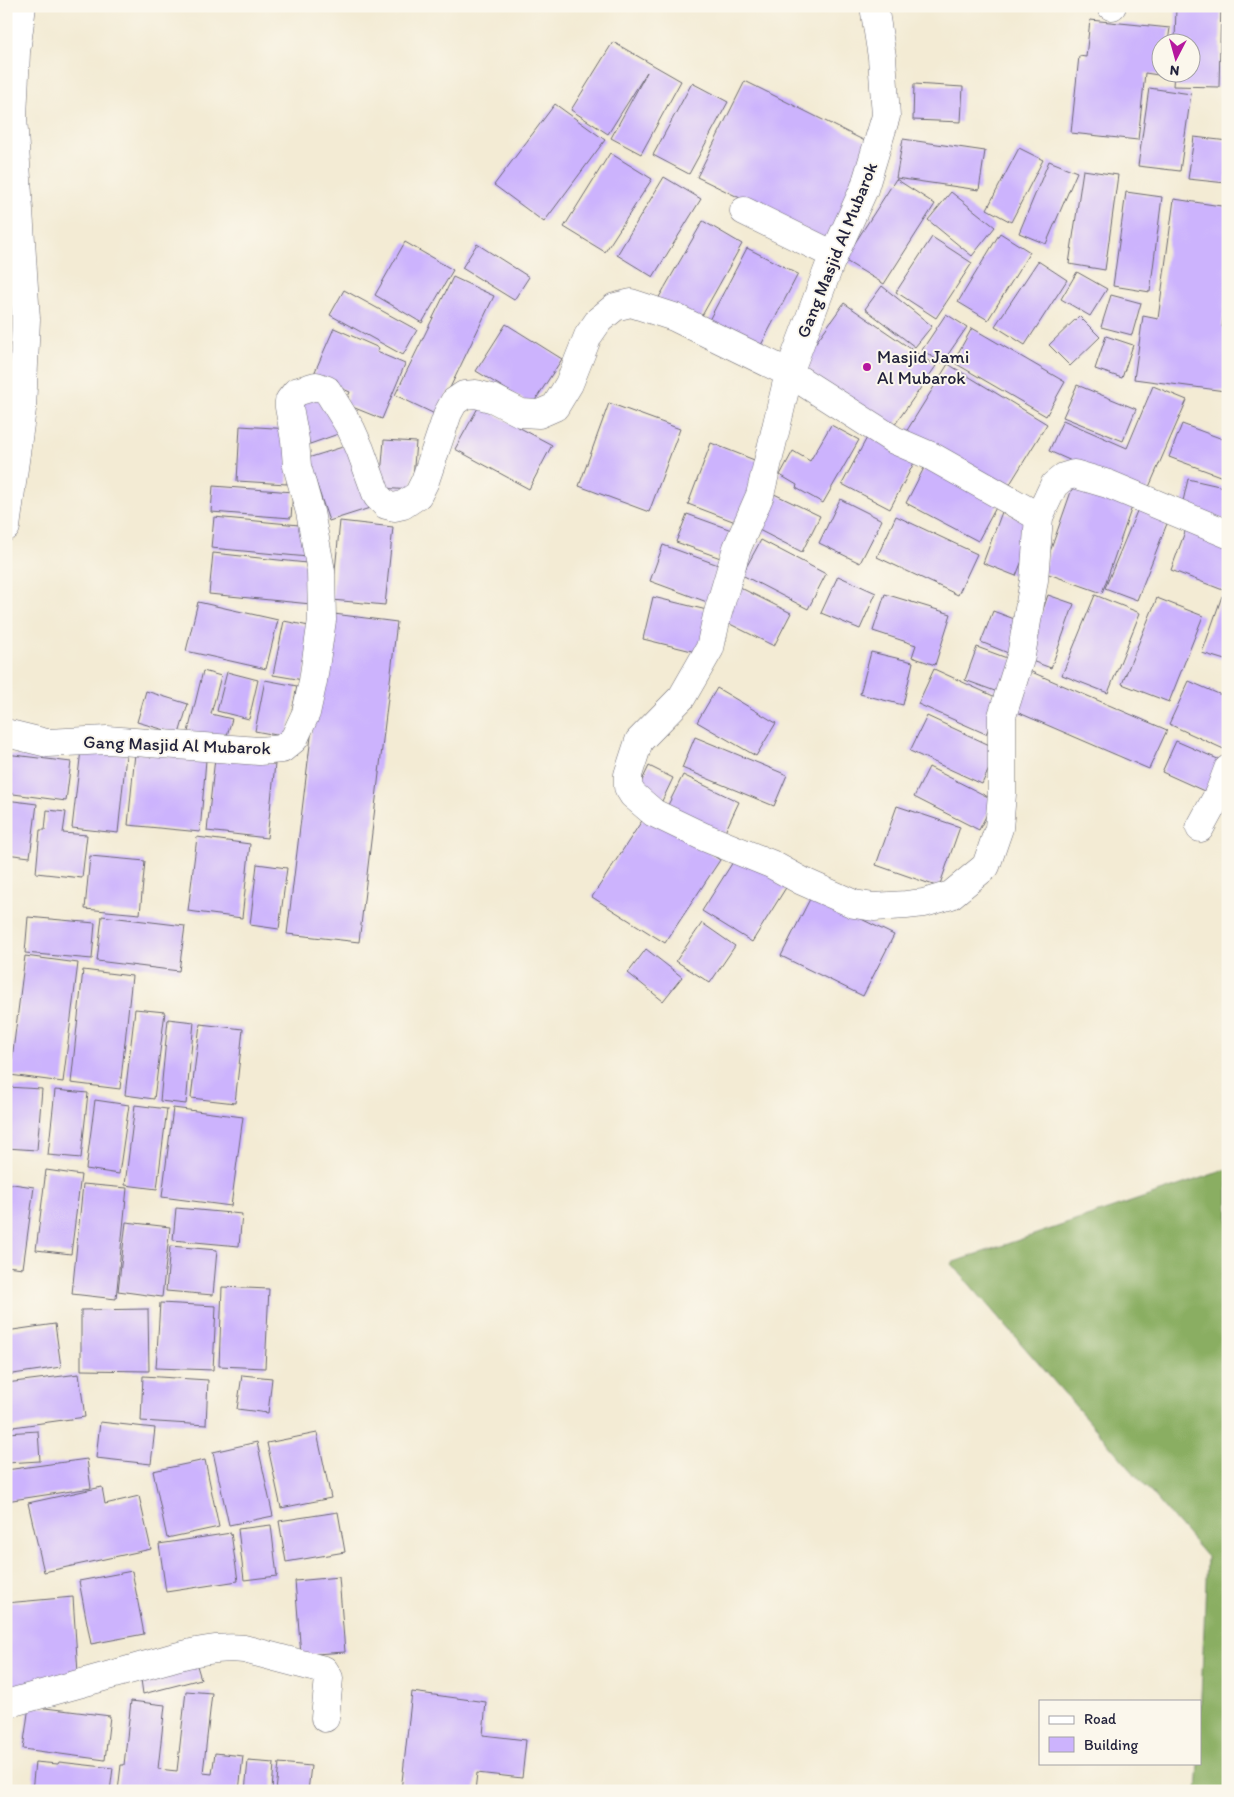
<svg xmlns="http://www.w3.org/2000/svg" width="1234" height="1797" viewBox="0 0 1234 1797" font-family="Itim,sans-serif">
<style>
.forest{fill:#8aae62;stroke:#56684e}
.building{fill:#ccb3fd}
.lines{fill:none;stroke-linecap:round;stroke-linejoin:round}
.street-casing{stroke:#6b6871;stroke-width:29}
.street{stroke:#fff;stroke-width:28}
.poi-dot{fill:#b5179e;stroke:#fbf7ec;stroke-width:2}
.labels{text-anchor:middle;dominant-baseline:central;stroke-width:4;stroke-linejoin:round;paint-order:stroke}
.street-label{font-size:18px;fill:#22223b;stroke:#fbf7ec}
.poi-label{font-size:18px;fill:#22223b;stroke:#fbf7ec;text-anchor:start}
</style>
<rect width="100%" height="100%" fill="#fbf7ec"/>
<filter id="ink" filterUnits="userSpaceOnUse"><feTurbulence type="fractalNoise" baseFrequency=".02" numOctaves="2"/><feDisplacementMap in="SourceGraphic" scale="10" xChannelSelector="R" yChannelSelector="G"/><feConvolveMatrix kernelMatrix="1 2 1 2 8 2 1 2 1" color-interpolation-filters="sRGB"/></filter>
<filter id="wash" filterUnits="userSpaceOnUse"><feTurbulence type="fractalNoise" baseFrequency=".0096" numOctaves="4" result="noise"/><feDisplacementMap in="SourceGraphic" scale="20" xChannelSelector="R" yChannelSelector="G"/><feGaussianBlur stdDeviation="1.12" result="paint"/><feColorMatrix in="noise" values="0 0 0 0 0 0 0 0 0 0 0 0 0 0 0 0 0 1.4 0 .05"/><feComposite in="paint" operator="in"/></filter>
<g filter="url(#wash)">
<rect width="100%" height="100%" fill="#f3ebd4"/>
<polygon class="forest" points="1228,1169 1228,1791 1197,1791 1199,1763 1200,1763 1200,1720 1207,1557 951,1263"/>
<g id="blocks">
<g class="building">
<polygon points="1176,6 1221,7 1219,87 1173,86 1174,72 1192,72 1192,42 1175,42"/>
<polygon points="1090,20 1170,28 1168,42 1162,42 1162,72 1165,72 1165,76 1145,73 1138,140 1071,133 1079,56 1086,57"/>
<polygon points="613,42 681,81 641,154 611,138 647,72 608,134 571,110"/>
<polygon points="745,81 875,146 828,241 697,177"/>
<polygon points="692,83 728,102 689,174 653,155"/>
<polygon points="914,84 963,87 961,122 913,120"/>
<polygon points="1149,88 1191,94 1180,171 1138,166"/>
<polygon points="555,104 605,140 544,222 494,185"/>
<polygon points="1194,137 1228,141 1226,183 1188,179"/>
<polygon points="903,139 985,151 979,190 896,178"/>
<polygon points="1019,148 1043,160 1011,222 987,209"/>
<polygon points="610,153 652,179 605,252 564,227"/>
<polygon points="1049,161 1077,172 1046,244 1019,233"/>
<polygon points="1083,170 1118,175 1105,270 1069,264"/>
<polygon points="664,177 701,199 653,277 617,255"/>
<polygon points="896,179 935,204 884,284 844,260"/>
<polygon points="951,192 995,227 972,256 928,220"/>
<polygon points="1126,192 1162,197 1150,292 1113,286"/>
<polygon points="1174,199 1228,207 1228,282 1222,327 1228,328 1228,371 1225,391 1134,379 1143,316 1158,319"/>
<polygon points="703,221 742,244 699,321 658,299"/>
<polygon points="1000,233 1030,252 988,320 958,302"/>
<polygon points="932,237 972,263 936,318 896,292"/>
<polygon points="405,242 453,270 422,323 375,295"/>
<polygon points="477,244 529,277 514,300 462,268"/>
<polygon points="747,248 798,274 759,349 708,322"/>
<polygon points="1038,261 1067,280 1025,345 995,326"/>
<polygon points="1077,272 1107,289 1090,316 1061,299"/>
<polygon points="453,277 494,296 437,415 395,395"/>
<polygon points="882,286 932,326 915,347 865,309"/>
<polygon points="344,290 417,330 403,355 330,315"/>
<polygon points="1111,295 1141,303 1132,335 1101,327"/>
<polygon points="844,303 936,366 889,433 797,369"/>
<polygon points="946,314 967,327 942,363 922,350"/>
<polygon points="1079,316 1100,337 1070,366 1049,345"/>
<polygon points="506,324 562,359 532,405 476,371"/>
<polygon points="334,328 379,348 377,352 405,364 382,419 345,404 350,392 313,376"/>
<polygon points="972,328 1065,382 1046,416 953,362"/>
<polygon points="1106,336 1133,345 1122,378 1095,369"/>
<polygon points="6,352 18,354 6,423"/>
<polygon points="948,364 1047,424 1005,492 906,432"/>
<polygon points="1077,385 1136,409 1123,441 1063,417"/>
<polygon points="1153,386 1187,400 1146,494 1049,451 1063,420 1127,448"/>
<polygon points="325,391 341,433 310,444 295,402"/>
<polygon points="609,403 680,429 649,512 579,486"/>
<polygon points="479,406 552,445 529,489 455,449"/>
<polygon points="1182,424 1228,441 1228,479 1169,457"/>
<polygon points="831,425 859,440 823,503 796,488 797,485 780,475 793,451 810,461"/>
<polygon points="240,426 291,429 287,484 237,481"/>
<polygon points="869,434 916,459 890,509 842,484"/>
<polygon points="384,440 416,442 412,490 380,488"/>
<polygon points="711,443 762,463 738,523 688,504"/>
<polygon points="352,444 373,507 329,521 308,458"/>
<polygon points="926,464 999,502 978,541 906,503"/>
<polygon points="1188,479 1228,488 1228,520 1181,510"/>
<polygon points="1074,483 1133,504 1102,593 1043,572"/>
<polygon points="213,486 293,492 291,518 211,512"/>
<polygon points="770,492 820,516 802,552 753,527"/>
<polygon points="840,499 882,520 860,563 819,543"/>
<polygon points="1140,504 1170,516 1137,600 1105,588"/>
<polygon points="1002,512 1036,525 1016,576 983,563"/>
<polygon points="687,514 737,532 726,560 676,542"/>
<polygon points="896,516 977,554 958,595 877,557"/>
<polygon points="214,517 310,526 308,557 211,548"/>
<polygon points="340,521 393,527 385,605 332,600"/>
<polygon points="1186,529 1228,545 1228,592 1171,570"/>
<polygon points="761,540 826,574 808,609 742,575"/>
<polygon points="663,545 721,566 707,602 650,581"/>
<polygon points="213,553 316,564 311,604 209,594"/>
<polygon points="838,576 876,593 860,629 821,613"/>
<polygon points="739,587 791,613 774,646 722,620"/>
<polygon points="885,594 951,614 935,665 912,657 916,645 873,631"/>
<polygon points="1048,595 1074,604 1051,668 1026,659"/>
<polygon points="1095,595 1140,613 1108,693 1062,675"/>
<polygon points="1222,596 1228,598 1228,661 1202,653"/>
<polygon points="653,597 711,611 700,653 643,639"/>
<polygon points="1157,598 1203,616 1169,702 1122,684"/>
<polygon points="198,602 278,620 266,669 186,651"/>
<polygon points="993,611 1025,623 1013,655 981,642"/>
<polygon points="326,613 397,622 359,942 287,934"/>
<polygon points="284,621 314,627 303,680 273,675"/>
<polygon points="977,647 1015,661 1003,694 965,680"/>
<polygon points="871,652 913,662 903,705 860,694"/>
<polygon points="934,669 1002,700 986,734 918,704"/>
<polygon points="1027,670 1167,730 1149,769 1010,709"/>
<polygon points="203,671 221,676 211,714 232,719 225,742 188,732"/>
<polygon points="227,672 258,680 249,719 217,711"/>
<polygon points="265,680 297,686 287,737 255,731"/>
<polygon points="1189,681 1228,698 1228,751 1169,724"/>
<polygon points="717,688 776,723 756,756 697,722"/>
<polygon points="146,691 188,704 179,734 137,722"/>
<polygon points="927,716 998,749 982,784 910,751"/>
<polygon points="695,737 787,775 774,806 682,768"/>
<polygon points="1176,741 1227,763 1213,795 1162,772"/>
<polygon points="81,750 126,755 118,833 72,828"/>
<polygon points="135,753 206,760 200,832 128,825"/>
<polygon points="6,754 71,762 66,801 6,793"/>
<polygon points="215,758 275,764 267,838 207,831"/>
<polygon points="649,766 673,778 662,801 638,789"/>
<polygon points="929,767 994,800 979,830 914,797"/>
<polygon points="683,775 739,802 724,834 667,807"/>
<polygon points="6,800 37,804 30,857 6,854"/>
<polygon points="897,806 960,827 939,887 876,865"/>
<polygon points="47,810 66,812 63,833 87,835 82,878 36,873 40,830 45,830"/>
<polygon points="647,813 720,860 665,943 592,897"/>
<polygon points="197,837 250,844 242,918 188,911"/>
<polygon points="738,854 787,886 752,942 702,911"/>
<polygon points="90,856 145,861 140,914 85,909"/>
<polygon points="257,864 287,868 279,929 250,925"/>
<polygon points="812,895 894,935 863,996 781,956"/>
<polygon points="102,916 185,926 179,971 97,961"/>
<polygon points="28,917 95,923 92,959 25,953"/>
<polygon points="702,923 735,946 710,983 676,961"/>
<polygon points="646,949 682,977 663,1001 628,973"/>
<polygon points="25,956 78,963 63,1082 10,1075"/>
<polygon points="83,970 132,976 120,1089 71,1083"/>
<polygon points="135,1009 165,1012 154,1099 125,1095"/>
<polygon points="168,1019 194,1022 186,1104 160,1101"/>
<polygon points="200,1024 243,1029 235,1103 191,1098"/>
<polygon points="6,1087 42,1089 37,1150 6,1148"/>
<polygon points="55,1090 88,1093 81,1158 48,1155"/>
<polygon points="95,1100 129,1105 119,1174 86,1169"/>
<polygon points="135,1105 167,1109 157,1189 125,1185"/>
<polygon points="173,1108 243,1117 231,1206 162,1197"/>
<polygon points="46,1170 81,1175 71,1254 36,1250"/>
<polygon points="6,1183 34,1187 23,1268 6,1266"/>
<polygon points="83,1184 127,1188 116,1299 72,1294"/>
<polygon points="176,1208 242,1214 239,1246 173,1240"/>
<polygon points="126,1222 170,1227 162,1297 118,1291"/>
<polygon points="170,1246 217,1250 213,1295 166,1291"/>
<polygon points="222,1287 269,1289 265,1368 219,1366"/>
<polygon points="160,1303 216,1306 213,1370 156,1368"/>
<polygon points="148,1309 149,1371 81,1370 81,1310"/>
<polygon points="55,1324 61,1367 6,1375 6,1331"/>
<polygon points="79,1374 85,1417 6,1428 6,1383"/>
<polygon points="242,1375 272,1378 268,1413 237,1409"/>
<polygon points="143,1376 208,1380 206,1425 141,1421"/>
<polygon points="100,1422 155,1428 151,1464 96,1458"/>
<polygon points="38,1431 40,1461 6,1463 6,1433"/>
<polygon points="317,1433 331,1498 281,1508 267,1443"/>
<polygon points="257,1442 273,1516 229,1525 213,1452"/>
<polygon points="87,1459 91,1488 6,1501 6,1470"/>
<polygon points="205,1460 219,1527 167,1538 153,1471"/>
<polygon points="102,1487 105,1504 139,1496 151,1549 44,1572 28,1503"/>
<polygon points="338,1512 345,1552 286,1562 279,1521"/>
<polygon points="271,1525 277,1576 244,1580 238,1529"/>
<polygon points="231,1533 238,1581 166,1592 159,1544"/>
<polygon points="132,1571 144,1634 91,1644 79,1581"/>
<polygon points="339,1577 345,1652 301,1655 295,1581"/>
<polygon points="73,1597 78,1673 6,1698 6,1603"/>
<polygon points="195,1659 201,1679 143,1694 140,1672"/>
<polygon points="186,1691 212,1693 203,1773 212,1774 215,1753 243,1756 239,1791 118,1791 121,1765 124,1765 131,1701 165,1705 158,1769 177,1771"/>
<polygon points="412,1692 486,1702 483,1735 526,1740 522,1778 477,1773 475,1791 401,1791"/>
<polygon points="29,1706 110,1716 105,1760 23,1749"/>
<polygon points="248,1761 274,1763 272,1791 245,1791"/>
<polygon points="35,1762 58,1764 59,1762 113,1768 110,1791 32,1791"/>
<polygon points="279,1763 311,1766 308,1791 276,1791"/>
</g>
</g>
</g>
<g filter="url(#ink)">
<use href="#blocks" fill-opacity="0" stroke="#6b6871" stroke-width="1"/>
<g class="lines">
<g class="street-casing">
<g id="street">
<polyline points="874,6 882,57 886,116 864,189 830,264 789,373 760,495 737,548 717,616 710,648 682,697 639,741 628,775 628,787 633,795 654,813 704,837 771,864 802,881 854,904 874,907 906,905 924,903 951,895 986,866 999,828 1002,794 1002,716 1021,656 1034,580 1039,517 1054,485 1064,477 1074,474 1108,484 1228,534"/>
<polyline points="1111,6 1112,6"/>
<polyline points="744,211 834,255"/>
<polyline points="6,527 22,409 26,319 13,117 16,52 22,6"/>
<polyline points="6,733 47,743 107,740 259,751 282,749 294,739 306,713 313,681 322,620 321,571 310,512 297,466 295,440 289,407 289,401 296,392 316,386 327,390 351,429 360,449 377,496 386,505 394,507 403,505 418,495 425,481 448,413 454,402 464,395 476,394 494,399 521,413 539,414 555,407 569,384 588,336 599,320 615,307 631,303 674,317 789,373 894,440 931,456 1039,517"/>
<polyline points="1200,828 1219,793 1228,769"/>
<path d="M6,1704C49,1692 93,1680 136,1668C170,1659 208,1645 244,1649L324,1670L329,1678L325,1718"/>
</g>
</g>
<use href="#street" class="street"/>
</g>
</g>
<circle class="poi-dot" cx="867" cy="367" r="5"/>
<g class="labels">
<g class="street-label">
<text transform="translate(837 250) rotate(-68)">Gang Masjid Al Mubarok</text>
<text transform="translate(177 745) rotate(2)">Gang Masjid Al Mubarok</text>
</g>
<g class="poi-label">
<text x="877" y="357">Masjid Jami<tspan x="877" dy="21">Al Mubarok</tspan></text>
</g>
</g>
<rect width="1234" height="1797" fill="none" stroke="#fbf7ec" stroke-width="25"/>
<rect x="1039" y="1700" width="162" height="65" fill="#fbf7ec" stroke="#a4a2a5"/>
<rect x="1049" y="1716" width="25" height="8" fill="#ffffff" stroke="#a4a2a5"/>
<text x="1084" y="1724" font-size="15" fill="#22223b">Road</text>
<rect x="1049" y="1737" width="25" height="15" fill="#ccb3fd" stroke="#a4a2a5"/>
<text x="1084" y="1750" font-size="15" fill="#22223b">Building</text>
<g transform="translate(1176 58) rotate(186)"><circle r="24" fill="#fbf7ec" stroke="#a4a2a5"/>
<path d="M0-4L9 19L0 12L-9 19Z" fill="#b5179e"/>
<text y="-8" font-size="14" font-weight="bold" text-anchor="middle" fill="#22223b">N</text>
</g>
</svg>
